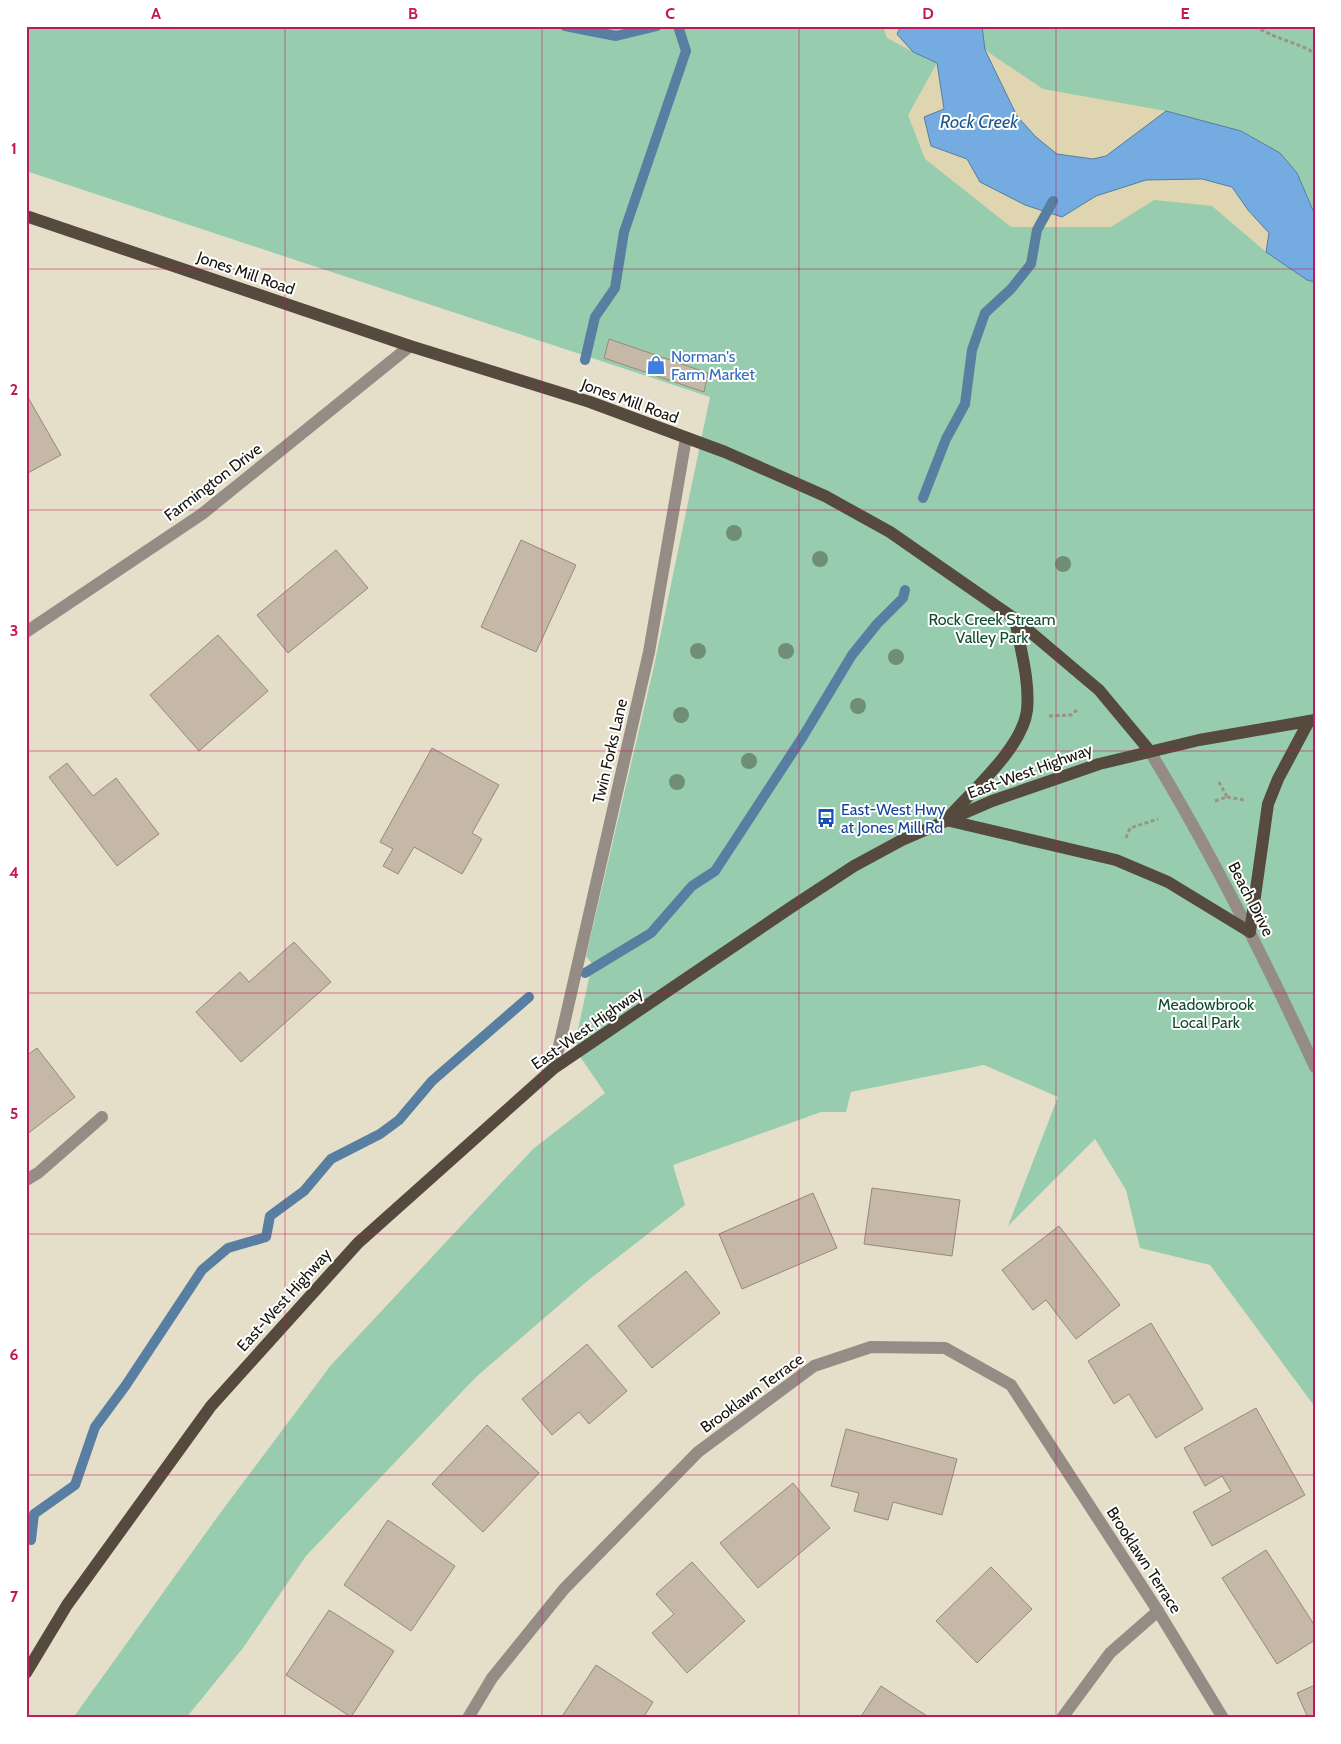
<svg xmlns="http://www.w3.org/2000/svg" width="1341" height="1744" viewBox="0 0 1341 1744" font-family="Cabin,sans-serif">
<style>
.green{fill:#97cdae}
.sand{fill:#dfd5b0}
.water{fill:#74abe0;stroke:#587ea1}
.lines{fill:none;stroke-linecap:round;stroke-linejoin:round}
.stream{stroke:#587ea1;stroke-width:10}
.building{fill:#c6b8a6;stroke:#968978}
.path{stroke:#999484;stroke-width:3;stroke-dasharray:4 2.5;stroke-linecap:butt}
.minor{stroke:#948c85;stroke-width:12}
.major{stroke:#56493e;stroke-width:12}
.tree{fill:#708e75}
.grid{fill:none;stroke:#c2185b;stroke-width:1;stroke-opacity:0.55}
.labels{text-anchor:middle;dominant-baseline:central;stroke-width:4;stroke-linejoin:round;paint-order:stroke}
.street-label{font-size:16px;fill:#16140d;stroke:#fff}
.shop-label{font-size:16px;fill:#366cbe;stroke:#fff;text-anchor:start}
.park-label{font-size:16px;fill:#104b30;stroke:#fff}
.transit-label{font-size:16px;fill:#164399;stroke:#fff;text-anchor:start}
.water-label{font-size:18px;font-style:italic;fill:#1f598b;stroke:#fff}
.neatline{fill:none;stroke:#c2185b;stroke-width:2}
.grid-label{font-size:16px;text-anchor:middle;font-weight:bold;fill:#c2185b}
</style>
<rect width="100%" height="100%" fill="#e5dfc9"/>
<polygon class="green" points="26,26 1315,26 1315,1407 1210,1265 1140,1248 1126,1190 1095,1139 1008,1226 1058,1097 984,1065 851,1092 846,1112 821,1112 673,1165 685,1205 586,1282 476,1377 306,1556 243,1648 186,1718 73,1718 218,1516 331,1365 533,1149 605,1093 574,1048 592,964 586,956 654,666 710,397 26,171"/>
<g class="sand">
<polygon points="883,26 901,26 897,35 913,52 887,38"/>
<polygon points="985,50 1043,89 1166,111 1106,156 1093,159 1057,154 1036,137 1017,116"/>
<polygon points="937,63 944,109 980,182 1062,217 1096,196 1146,180 1203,179 1232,187 1248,210 1269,233 1266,252 1212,206 1154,200 1111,227 1011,227 925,159 908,115"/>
</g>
<polygon class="water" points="901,26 982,26 985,50 1017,116 1036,137 1057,154 1093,159 1106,156 1166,111 1241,131 1280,153 1297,173 1315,215 1315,282 1307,280 1266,252 1269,233 1248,210 1232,187 1202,179 1146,180 1096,196 1062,217 1025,205 980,182 967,159 931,146 924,117 944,109 937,63 913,52 897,34"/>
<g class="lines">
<g class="stream">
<polyline points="565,26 616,36 657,26"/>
<polyline points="585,360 595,317 615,288 624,232 686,51 678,26"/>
<polyline points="923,498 946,439 965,404 972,350 985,313 1011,289 1031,264 1037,230 1053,201"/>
<polyline points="585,973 651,933 692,886 715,871 802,738 852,655 877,624 903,598 905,590"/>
<polyline points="31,1540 34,1514 75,1485 95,1427 126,1385 202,1270 228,1248 266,1237 270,1216 304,1191 331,1159 380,1134 399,1120 432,1081 529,997"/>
</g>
</g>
<g class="building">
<polygon points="609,339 708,373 704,392 604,358"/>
<polygon points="26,394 61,455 26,474"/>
<polygon points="521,540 576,565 536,652 481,627"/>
<polygon points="336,550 368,588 288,653 257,615"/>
<polygon points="218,635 268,691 199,751 150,695"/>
<polygon points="432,748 499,785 472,833 482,839 462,874 414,847 398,874 383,866 393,849 380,842"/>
<polygon points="67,763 93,796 116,778 159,834 117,866 49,777"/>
<polygon points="294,942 331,982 241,1062 196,1012 240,972 249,982"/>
<polygon points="37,1048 75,1097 26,1135 26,1056"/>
<polygon points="872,1188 960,1200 952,1256 864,1244"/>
<polygon points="813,1193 837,1248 742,1289 719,1234"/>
<polygon points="1059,1226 1120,1305 1076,1339 1046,1300 1033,1310 1002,1270"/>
<polygon points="686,1271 720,1313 652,1368 618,1326"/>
<polygon points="1151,1323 1203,1409 1156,1438 1129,1394 1114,1404 1088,1361"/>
<polygon points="587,1344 627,1391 589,1424 579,1412 552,1435 522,1399"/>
<polygon points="1256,1408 1305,1495 1212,1546 1193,1512 1231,1491 1222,1476 1205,1486 1184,1448"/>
<polygon points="487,1425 539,1473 483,1532 432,1484"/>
<polygon points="846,1429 957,1459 942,1515 893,1502 888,1520 854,1511 859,1493 831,1486"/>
<polygon points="793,1483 830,1528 758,1588 720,1543"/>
<polygon points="388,1520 455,1566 411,1631 344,1585"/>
<polygon points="1266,1550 1315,1626 1315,1640 1277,1664 1222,1578"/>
<polygon points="692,1562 745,1621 687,1673 652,1633 674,1614 656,1594"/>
<polygon points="991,1567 1032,1609 977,1663 936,1621"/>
<polygon points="329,1610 394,1651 351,1717 286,1675"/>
<polygon points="596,1665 653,1702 643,1718 561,1718"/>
<polygon points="1315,1685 1315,1718 1308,1718 1297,1693"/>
<polygon points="881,1686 927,1716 926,1718 860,1718"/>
</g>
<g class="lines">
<g class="path">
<path d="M1255,26C1273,38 1296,42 1315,53"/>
<polyline points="1049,716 1071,715 1077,710"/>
<polyline points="1227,797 1244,800"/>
<polyline points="1215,801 1227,797 1219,782"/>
<polyline points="1126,838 1130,828 1158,819"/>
</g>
<g class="minor">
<polyline points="26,632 202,514 410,346"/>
<path d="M1149,750C1211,852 1265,959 1315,1067"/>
<polyline points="554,1068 649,652 686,438"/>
<polyline points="26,1180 38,1173 102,1117"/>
<polyline points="468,1718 492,1678 564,1589 698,1452 814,1366 871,1347 945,1348 1011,1385 1158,1611 1223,1718"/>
<polyline points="1062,1718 1110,1653 1158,1611"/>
</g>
<g class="major">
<polyline points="26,216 410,346 590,402 725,452 825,496 890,532 1015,619 1099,690 1149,750"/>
<path d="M948,818C972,791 1023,747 1027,710C1030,680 1020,648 1015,619"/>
<polyline points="946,820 1116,860 1168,882 1250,932 1268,804 1278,779 1309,721"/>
<polyline points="26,1673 67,1605 211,1406 358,1243 554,1068 793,906 854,866 902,840 992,801 1099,764 1199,740 1315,720"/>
</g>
</g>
<g class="tree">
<circle cx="734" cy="533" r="8"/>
<circle cx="820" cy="559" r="8"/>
<circle cx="1063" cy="564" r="8"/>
<circle cx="698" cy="651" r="8"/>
<circle cx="786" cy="651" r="8"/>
<circle cx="896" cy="657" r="8"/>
<circle cx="858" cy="706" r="8"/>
<circle cx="681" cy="715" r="8"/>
<circle cx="749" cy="761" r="8"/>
<circle cx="677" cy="782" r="8"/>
</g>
<path class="grid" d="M285,26V1718M542,26V1718M799,26V1718M1056,26V1718M26,269H1315M26,510H1315M26,751H1315M26,993H1315M26,1234H1315M26,1475H1315"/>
<defs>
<g id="shop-bare" transform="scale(1.5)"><path d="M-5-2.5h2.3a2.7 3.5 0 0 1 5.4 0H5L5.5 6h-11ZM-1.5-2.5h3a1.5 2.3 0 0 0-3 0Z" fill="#3f7fe0" stroke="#fff" stroke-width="2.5" paint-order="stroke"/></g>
<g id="bus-bare" transform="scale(1.5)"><path d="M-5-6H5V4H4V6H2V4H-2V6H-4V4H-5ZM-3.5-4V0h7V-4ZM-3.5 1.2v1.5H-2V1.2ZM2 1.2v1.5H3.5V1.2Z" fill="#1a4fb4" stroke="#fff" stroke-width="2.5" paint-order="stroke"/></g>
</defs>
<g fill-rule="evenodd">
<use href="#shop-bare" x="656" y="365"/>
<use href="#bus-bare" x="826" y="818"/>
</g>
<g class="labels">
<g class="street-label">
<text transform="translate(246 273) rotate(19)">Jones Mill Road</text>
<text transform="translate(630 401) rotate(20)">Jones Mill Road</text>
<text transform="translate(213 482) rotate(-37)">Farmington Drive</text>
<text transform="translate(610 751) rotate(-77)">Twin Forks Lane</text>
<text transform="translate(1030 771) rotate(-20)">East-West Highway</text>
<text transform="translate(1251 899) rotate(63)">Beach Drive</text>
<text transform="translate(587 1028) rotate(-35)">East-West Highway</text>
<text transform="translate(284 1300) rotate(-48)">East-West Highway</text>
<text transform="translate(752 1393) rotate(-36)">Brooklawn Terrace</text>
<text transform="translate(1144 1560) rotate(57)">Brooklawn Terrace</text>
</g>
<g class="shop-label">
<text x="671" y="356">Norman's<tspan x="671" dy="18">Farm Market</tspan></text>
</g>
<g class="park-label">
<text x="992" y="619">Rock Creek Stream<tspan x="992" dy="18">Valley Park</tspan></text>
<text x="1206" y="1004">Meadowbrook<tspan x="1206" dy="18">Local Park</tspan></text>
</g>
<g class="transit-label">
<text x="841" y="809">East-West Hwy<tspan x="841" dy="18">at Jones Mill Rd</tspan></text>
</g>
<g class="water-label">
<text x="979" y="122">Rock Creek</text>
</g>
</g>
<rect width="1341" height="1744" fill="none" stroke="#ffffff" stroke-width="55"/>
<rect x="28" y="28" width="1286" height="1688" class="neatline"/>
<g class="grid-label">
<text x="156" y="19">A</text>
<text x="413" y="19">B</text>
<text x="670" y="19">C</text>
<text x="928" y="19">D</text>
<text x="1185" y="19">E</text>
<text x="14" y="154">1</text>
<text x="14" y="395">2</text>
<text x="14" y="636">3</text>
<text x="14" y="878">4</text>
<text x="14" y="1119">5</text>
<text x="14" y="1360">6</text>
<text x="14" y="1602">7</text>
</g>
</svg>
